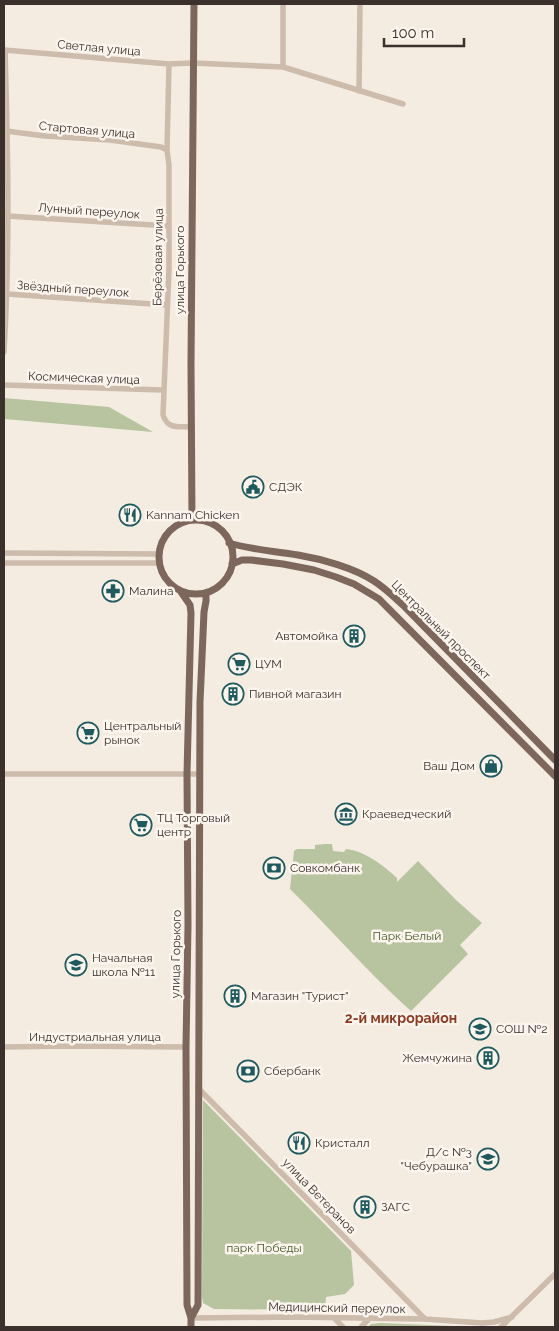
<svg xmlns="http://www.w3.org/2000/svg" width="559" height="1331" viewBox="0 0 559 1331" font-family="Raleway,sans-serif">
  <rect width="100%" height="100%" fill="#f4ebe1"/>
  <!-- green -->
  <path fill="#b8c4a0" d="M4,398L109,407L153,432L4,419Z
    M325,844H332L333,851L344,852L346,849C365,851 383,865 397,878V882L418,861L456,900L482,923L460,945L468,954L411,1011C368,973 331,929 290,889L294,851L297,849H315V845Z
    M203,1100L351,1251L354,1285L345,1294L326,1297L325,1310L214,1309L203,1303L202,1297Z
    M380,1323L478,1327H479H368L371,1324Z"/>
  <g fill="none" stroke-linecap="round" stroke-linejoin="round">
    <!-- minor -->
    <path stroke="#cdbbac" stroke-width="5.5" d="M4,50L169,64L192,63L283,67L403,104
      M169,64L167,150L169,165V269L163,415C168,430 178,426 192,427
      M283,67V4
      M359,91L360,4
      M6,131L45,136L110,140L161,147L167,150
      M7,216L169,226
      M7,294L167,305
      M4,352C10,251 8,150 5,50
      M4,385L163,390
      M4,553L159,554
      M4,563H159
      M4,774H200
      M4,1047L67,1046L186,1047
      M198,1088L425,1319
      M191,1318L293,1317L425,1319L482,1323L494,1322L512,1317
      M334,1318L343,1327
      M361,1327L370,1318
      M501,1327L555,1274"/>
    <!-- major -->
    <path stroke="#7d675c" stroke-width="7" d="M192,520L191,364L194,4
      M159 557a37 37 0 1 1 74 0a37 37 0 1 1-74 0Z
      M229,543C252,550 275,551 298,555C322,559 354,568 374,581C385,588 394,597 404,606L555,760
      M232,564L242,560H251L283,564L314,570L336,577L354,584L379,599L555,776
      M181,592L190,605L191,613L187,774L188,925L186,1047L187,1305L191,1318V1327
      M191,1318L198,1305L200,702L204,612L206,601V593"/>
  </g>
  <!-- icons -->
  <defs>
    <g id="civic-ring" transform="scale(1.125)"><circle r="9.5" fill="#fbf5ee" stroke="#1f5a5e" stroke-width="1.5"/><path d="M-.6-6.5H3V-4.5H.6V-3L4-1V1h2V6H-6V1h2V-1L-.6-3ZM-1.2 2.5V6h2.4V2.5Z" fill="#1f5a5e"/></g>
    <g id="restaurant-ring" transform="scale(1.125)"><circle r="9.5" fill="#fbf5ee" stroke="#1f5a5e" stroke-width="1.5"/><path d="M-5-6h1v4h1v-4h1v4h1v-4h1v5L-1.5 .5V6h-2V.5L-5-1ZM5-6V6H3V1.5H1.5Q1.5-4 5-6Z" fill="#1f5a5e"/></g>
    <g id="pharmacy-ring" transform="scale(1.125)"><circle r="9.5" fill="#fbf5ee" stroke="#1f5a5e" stroke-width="1.5"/><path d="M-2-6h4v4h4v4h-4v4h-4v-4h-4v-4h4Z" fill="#1f5a5e"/></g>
    <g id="building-ring" transform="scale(1.125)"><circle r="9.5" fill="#fbf5ee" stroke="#1f5a5e" stroke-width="1.5"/><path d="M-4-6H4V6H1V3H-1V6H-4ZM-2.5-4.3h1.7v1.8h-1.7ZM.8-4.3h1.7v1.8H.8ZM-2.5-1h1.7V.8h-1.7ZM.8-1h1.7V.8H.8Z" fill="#1f5a5e"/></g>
    <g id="supermarket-ring" transform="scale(1.125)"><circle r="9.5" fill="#fbf5ee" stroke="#1f5a5e" stroke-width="1.5"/><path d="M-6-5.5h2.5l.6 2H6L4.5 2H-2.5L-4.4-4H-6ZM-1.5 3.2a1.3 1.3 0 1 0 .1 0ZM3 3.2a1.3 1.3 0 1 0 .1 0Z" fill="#1f5a5e"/></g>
    <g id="shop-ring" transform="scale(1.125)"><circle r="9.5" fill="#fbf5ee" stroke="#1f5a5e" stroke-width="1.5"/><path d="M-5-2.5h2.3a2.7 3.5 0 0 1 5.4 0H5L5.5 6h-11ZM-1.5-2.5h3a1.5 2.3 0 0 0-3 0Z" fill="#1f5a5e"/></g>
    <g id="museum-ring" transform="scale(1.125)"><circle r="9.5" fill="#fbf5ee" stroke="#1f5a5e" stroke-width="1.5"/><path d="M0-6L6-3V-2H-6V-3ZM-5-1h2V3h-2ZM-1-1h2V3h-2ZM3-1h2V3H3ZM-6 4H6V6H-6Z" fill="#1f5a5e"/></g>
    <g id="bank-ring" transform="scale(1.125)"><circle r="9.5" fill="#fbf5ee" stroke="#1f5a5e" stroke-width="1.5"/><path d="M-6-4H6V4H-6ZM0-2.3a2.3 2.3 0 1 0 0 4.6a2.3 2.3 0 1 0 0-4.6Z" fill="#1f5a5e"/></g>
    <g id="school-ring" transform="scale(1.125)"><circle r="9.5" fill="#fbf5ee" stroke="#1f5a5e" stroke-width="1.5"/><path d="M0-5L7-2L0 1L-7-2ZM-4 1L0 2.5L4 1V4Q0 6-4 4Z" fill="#1f5a5e"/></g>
  </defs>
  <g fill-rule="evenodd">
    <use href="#civic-ring" x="253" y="487"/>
    <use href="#restaurant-ring" x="130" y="515"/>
    <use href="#pharmacy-ring" x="113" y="591"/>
    <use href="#building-ring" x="354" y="636"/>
    <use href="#supermarket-ring" x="239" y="664"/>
    <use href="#building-ring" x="233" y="694"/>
    <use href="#supermarket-ring" x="88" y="733"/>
    <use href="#shop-ring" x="491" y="766"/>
    <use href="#museum-ring" x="346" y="814"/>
    <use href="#supermarket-ring" x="141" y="825"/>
    <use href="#bank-ring" x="274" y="868"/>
    <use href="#school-ring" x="76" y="965"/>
    <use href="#building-ring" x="235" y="996"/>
    <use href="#school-ring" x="480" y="1029"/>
    <use href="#building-ring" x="488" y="1058"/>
    <use href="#bank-ring" x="248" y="1071"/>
    <use href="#restaurant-ring" x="299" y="1143"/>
    <use href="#school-ring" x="488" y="1159"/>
    <use href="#building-ring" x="365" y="1207"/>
  </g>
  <g text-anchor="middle" stroke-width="5" stroke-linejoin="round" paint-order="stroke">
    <!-- street labels -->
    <g font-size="12" fill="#3b302b" stroke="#fbf5ee">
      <text transform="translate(99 48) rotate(5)" y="4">Светлая улица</text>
      <text transform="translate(87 130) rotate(5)" y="4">Стартовая улица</text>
      <text transform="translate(89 211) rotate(4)" y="4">Лунный переулок</text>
      <text transform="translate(158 257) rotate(-89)" y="4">Берёзовая улица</text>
      <text transform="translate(180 270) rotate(-90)" y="4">улица Горького</text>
      <text transform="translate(73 289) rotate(4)" y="4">Звёздный переулок</text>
      <text transform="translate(84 378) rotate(2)" y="4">Космическая улица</text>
      <text transform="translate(441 630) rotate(45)" y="4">Центральный проспект</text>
      <text transform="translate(176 954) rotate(-89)" y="4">улица Горького</text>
      <text x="95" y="1041">Индустриальная улица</text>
      <text transform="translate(319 1196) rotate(46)" y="4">улица Ветеранов</text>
      <text transform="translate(337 1308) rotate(1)" y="4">Медицинский переулок</text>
    </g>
    <!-- poi labels -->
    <g font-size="12" fill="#3b302b" stroke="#fbf5ee" text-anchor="start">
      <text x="269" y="491">СДЭК</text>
      <text x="146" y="519">Kannam Chicken</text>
      <text x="129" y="595">Малина</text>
      <text x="338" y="640" text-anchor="end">Автомойка</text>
      <text x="255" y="668">ЦУМ</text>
      <text x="249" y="698">Пивной магазин</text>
      <text x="104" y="730">Центральный<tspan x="104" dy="14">рынок</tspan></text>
      <text x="475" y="770" text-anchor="end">Ваш Дом</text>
      <text x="362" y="818">Краеведческий</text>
      <text x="157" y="822">ТЦ Торговый<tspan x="157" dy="14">центр</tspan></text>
      <text x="290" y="872">Совкомбанк</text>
      <text x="92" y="962">Начальная<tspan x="92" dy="14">школа №11</tspan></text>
      <text x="251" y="1000">Магазин "Турист"</text>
      <text x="496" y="1033">СОШ №2</text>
      <text x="472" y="1062" text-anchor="end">Жемчужина</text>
      <text x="264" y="1075">Сбербанк</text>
      <text x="315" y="1147">Кристалл</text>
      <text x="472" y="1156" text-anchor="end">Д/c №3<tspan x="472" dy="14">"Чебурашка"</tspan></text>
      <text x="381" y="1211">ЗАГС</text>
    </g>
    <!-- park labels -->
    <g font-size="12" fill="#4a5a2e" stroke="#fbf5ee">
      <text x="407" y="940">Парк Белый</text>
      <text x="264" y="1252">парк Победы</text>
    </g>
    <!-- neighbourhood labels -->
    <g font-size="14" font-weight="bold" fill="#8c3b22" stroke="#fbf5ee">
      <text x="401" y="1023">2-й микрорайон</text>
    </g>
  </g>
  <!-- border -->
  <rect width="559" height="1331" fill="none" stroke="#3b302b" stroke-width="10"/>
  <!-- scale -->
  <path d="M384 38v8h80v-8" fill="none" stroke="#3b302b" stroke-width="2.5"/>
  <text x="392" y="38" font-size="15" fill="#3b302b" stroke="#fbf5ee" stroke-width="4" paint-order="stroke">100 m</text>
</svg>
